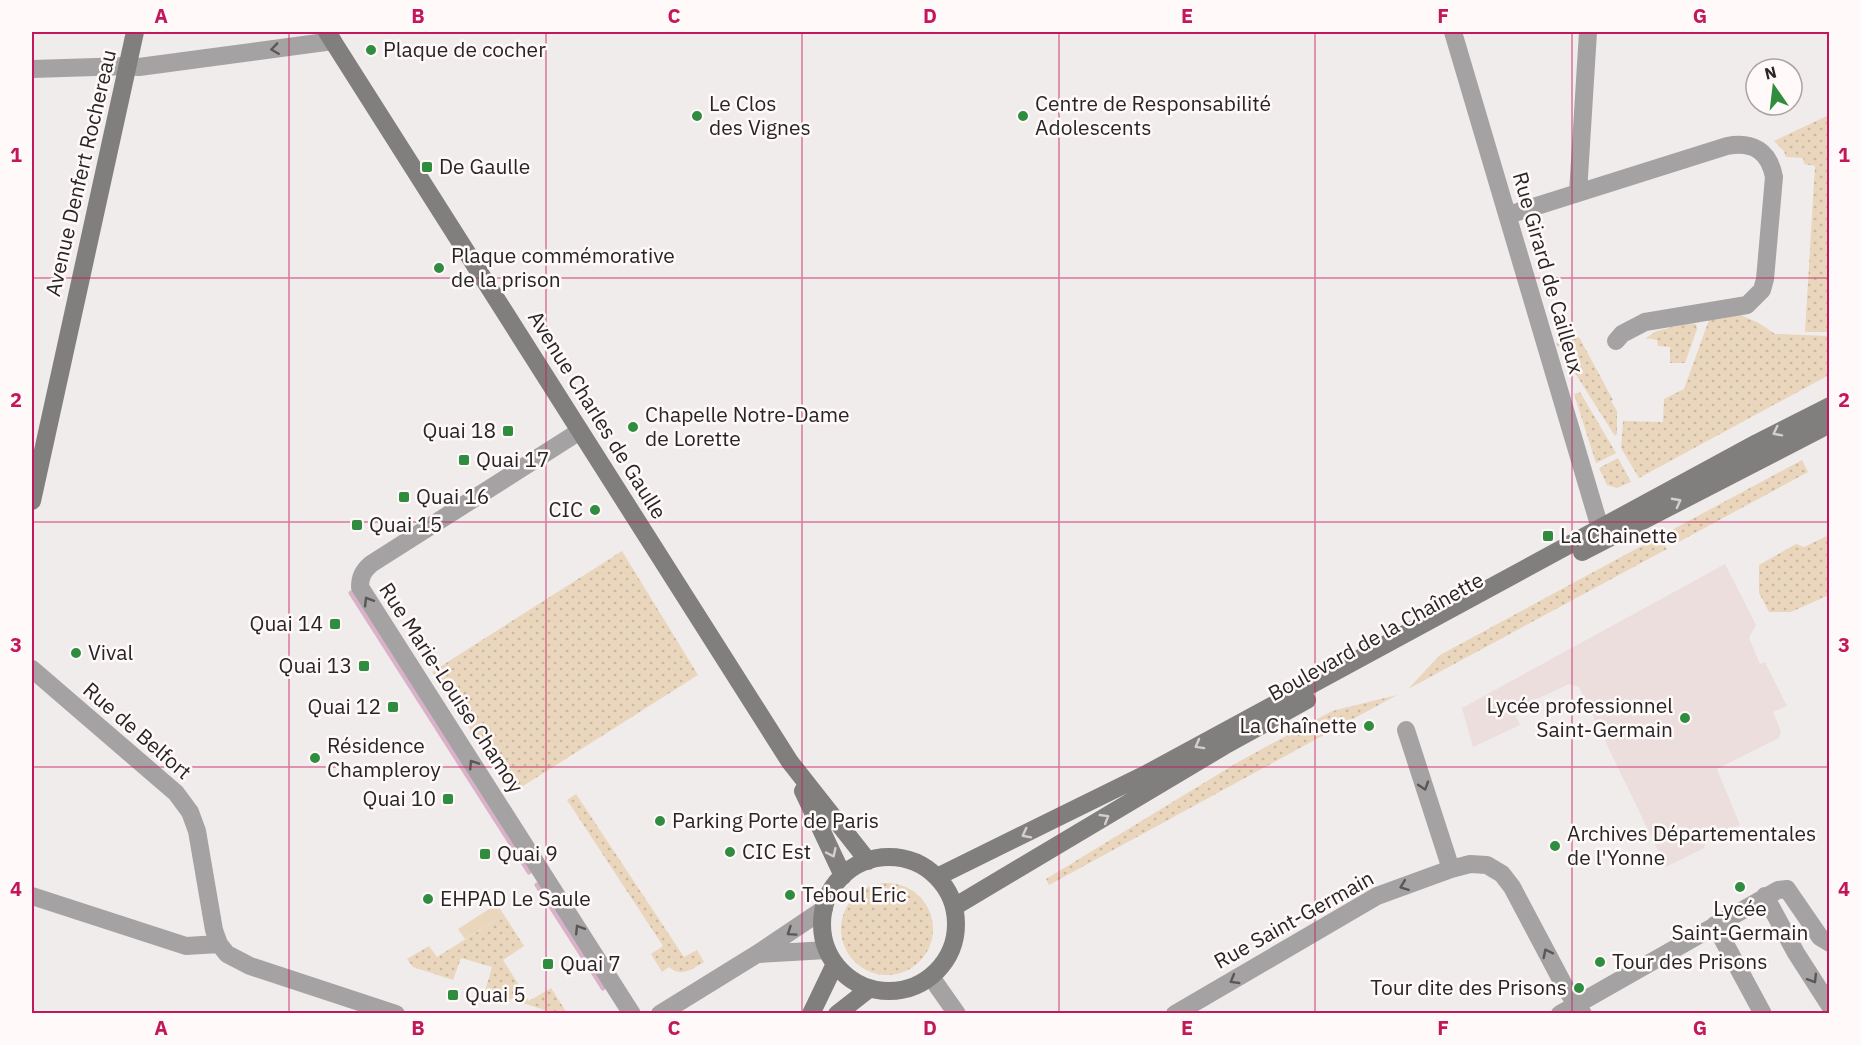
<svg xmlns="http://www.w3.org/2000/svg" width="1861" height="1045" viewBox="0 0 1861 1045" font-family="'IBM Plex Sans',sans-serif">
  <defs>
    <pattern id="grass-dots" width="8" height="8" patternUnits="userSpaceOnUse" patternTransform="scale(1.5)"><rect width="8" height="8" fill="#e9d6bc"/><path d="M2 2h.1M6 6h.1" fill="none" stroke="#c8b8a1" stroke-width="1.8" stroke-linecap="round"/></pattern>
  </defs>
  <rect width="100%" height="100%" fill="#f1ecec"/>
  <!-- built -->
  <path fill="#ebdedc" d="M1725,564L1756,625L1749,638L1760,664L1765,662L1787,706L1773,712L1781,731L1779,738L1717,769L1740,825L1706,841L1704,848L1666,867L1579,687L1569,684L1513,710L1520,725L1473,747L1462,708Z"/>
  <!-- grass -->
  <path fill="url(#grass-dots)" d="M1829,115V332H1805L1815,166L1804,164L1803,158L1786,157L1784,151L1774,141Z
    M1738,314L1759,323L1775,334L1829,336V375L1639,478L1621,448L1623,421L1663,422L1664,399L1684,389L1710,317Z
    M1688,323L1696,324L1697,329L1685,363H1670V347L1658,346L1657,340L1646,338L1657,331Z
    M1579,337L1613,400L1611,401L1617,411V434L1615,436L1556,343Z
    M1580,392L1616,453L1596,463L1574,394Z
    M1618,458L1631,482L1617,488L1607,485L1599,468Z
    M1802,460L1808,472L1675,544L1668,532Z
    M1829,535V595L1791,612H1769L1759,593V565L1796,544L1804,547Z
    M1660,536L1667,549L1408,689L1440,655Z
    M622,551L698,675L512,793L432,672Z
    M1397,695L1049,885L1046,879L1240,761L1332,711Z
    M576,794L684,957L697,950L704,962C692,969 681,978 669,967L662,972L651,954L663,946L567,800Z
    M841 929a46 46 0 1 1 92 0a46 46 0 1 1-92 0Z
    M504,915L524,946L503,960L529,1001L551,988L567,1013H554L485,991L492,967L461,958L453,980L413,967L407,959L429,946L437,957Z"/>
  <!-- pitch -->
  <path fill="#e9d6bc" d="M497,904L504,915L465,939L458,929Z"/>
  <g fill="none" stroke-linecap="round" stroke-linejoin="round">
    <!-- stream -->
    <path stroke="#d9b1c9" stroke-width="5" d="M351,593L529,872
      M537,885L603,988"/>
    <!-- street -->
    <path stroke="#a4a2a3" stroke-width="18" d="M1453,32L1600,528
      M32,69L128,66L139,67L333,41
      M1578,193L1588,32
      M1508,215L1727,146C1753,141 1769,151 1774,177L1765,279L1762,290L1747,305L1645,322L1622,334L1616,341
      M580,431L371,564C363,571 360,577 360,587L632,1014
      M32,669L176,793L190,812L197,831L214,930L219,944L227,954L250,966L396,1014
      M1406,730L1451,869
      M32,896L186,946L219,944
      M1765,896L1796,953L1830,1006
      M1715,925L1763,1014
      M759,954L827,950
      M931,977L957,1014
      M660,1014L757,954L824,909
      M1175,1014L1377,896L1451,869L1470,864L1487,865L1502,874L1512,887L1566,989L1583,1014
      M1560,1014L1778,890L1787,889L1820,937L1830,943"/>
    <!-- secondary -->
    <path stroke="#817e7e" stroke-width="18" d="M327,32L790,762L868,861
      M32,501L135,32
      M1582,552L1830,424
      M803,791L843,876
      M822 924a67 67 0 1 1 134 0a67 67 0 1 1-134 0Z
      M937,877L1148,773L1757,443L1830,406
      M954,907L1224,746L1307,700
      M811,1014L835,964
      M837,1014L869,989"/>
  </g>
  <!-- one-way arrows -->
  <defs><path id="oneway-chevron" d="M-2-3.5L2.5 0L-2 3.5" fill="none" stroke-width="1.6" stroke-linecap="round" stroke-linejoin="round" transform="scale(1.5)"/></defs>
  <g stroke="#595757">
    <use href="#oneway-chevron" transform="translate(275 49) rotate(172)"/>
    <use href="#oneway-chevron" transform="translate(368 601) rotate(-121)"/>
    <use href="#oneway-chevron" transform="translate(473 764) rotate(-123)"/>
    <use href="#oneway-chevron" transform="translate(1424 786) rotate(72)"/>
    <use href="#oneway-chevron" transform="translate(1404 886) rotate(159)"/>
    <use href="#oneway-chevron" transform="translate(579 929) rotate(-122)"/>
    <use href="#oneway-chevron" transform="translate(791 932) rotate(146)"/>
    <use href="#oneway-chevron" transform="translate(1547 953) rotate(-117)"/>
    <use href="#oneway-chevron" transform="translate(1813 979) rotate(58)"/>
    <use href="#oneway-chevron" transform="translate(1234 980) rotate(150)"/>
  </g>
  <g stroke="#d3cfce">
    <use href="#oneway-chevron" transform="translate(1777 432) rotate(153)"/>
    <use href="#oneway-chevron" transform="translate(1677 502) rotate(-28)"/>
    <use href="#oneway-chevron" transform="translate(1199 745) rotate(151)"/>
    <use href="#oneway-chevron" transform="translate(1105 818) rotate(-31)"/>
    <use href="#oneway-chevron" transform="translate(1026 834) rotate(153)"/>
    <use href="#oneway-chevron" transform="translate(832 853) rotate(65)"/>
  </g>
  <!-- grid -->
  <path fill="none" stroke="#c2185b" stroke-width="1.5" stroke-opacity="0.55" d="M289,32V1014M546,32V1014M802,32V1014M1059,32V1014M1315,32V1014M1572,32V1014M32,278H1830M32,522H1830M32,767H1830"/>
  <!-- markers -->
  <g fill="#308d3f" stroke="#fffaf9" stroke-width="2">
    <circle cx="371" cy="50" r="6"/>
    <circle cx="697" cy="116" r="6"/>
    <circle cx="1023" cy="116" r="6"/>
    <rect x="421" y="161" width="12" height="12" rx="3"/>
    <circle cx="439" cy="268" r="6"/>
    <circle cx="633" cy="427" r="6"/>
    <rect x="502" y="425" width="12" height="12" rx="3"/>
    <rect x="458" y="454" width="12" height="12" rx="3"/>
    <rect x="398" y="491" width="12" height="12" rx="3"/>
    <circle cx="595" cy="510" r="6"/>
    <rect x="351" y="519" width="12" height="12" rx="3"/>
    <rect x="1542" y="530" width="12" height="12" rx="3"/>
    <rect x="329" y="618" width="12" height="12" rx="3"/>
    <circle cx="76" cy="653" r="6"/>
    <rect x="358" y="660" width="12" height="12" rx="3"/>
    <rect x="387" y="701" width="12" height="12" rx="3"/>
    <circle cx="1685" cy="718" r="6"/>
    <circle cx="1369" cy="726" r="6"/>
    <circle cx="315" cy="758" r="6"/>
    <rect x="442" y="793" width="12" height="12" rx="3"/>
    <circle cx="660" cy="821" r="6"/>
    <circle cx="1555" cy="846" r="6"/>
    <circle cx="730" cy="852" r="6"/>
    <rect x="479" y="848" width="12" height="12" rx="3"/>
    <circle cx="1740" cy="887" r="6"/>
    <circle cx="790" cy="895" r="6"/>
    <circle cx="428" cy="899" r="6"/>
    <circle cx="1600" cy="962" r="6"/>
    <rect x="542" y="958" width="12" height="12" rx="3"/>
    <circle cx="1579" cy="988" r="6"/>
    <rect x="447" y="989" width="12" height="12" rx="3"/>
  </g>
  <g text-anchor="middle" stroke-width="5" stroke-linejoin="round" paint-order="stroke">
    <!-- poi labels -->
    <g font-size="21" fill="#272525" stroke="#fffaf9" text-anchor="start">
      <text x="383" y="57">Plaque de cocher</text>
      <text x="709" y="111">Le Clos<tspan x="709" dy="24">des Vignes</tspan></text>
      <text x="1035" y="111">Centre de Responsabilité<tspan x="1035" dy="24">Adolescents</tspan></text>
      <text x="439" y="174">De Gaulle</text>
      <text x="451" y="263">Plaque commémorative<tspan x="451" dy="24">de la prison</tspan></text>
      <text x="645" y="422">Chapelle Notre-Dame<tspan x="645" dy="24">de Lorette</tspan></text>
      <text x="496" y="438" text-anchor="end">Quai 18</text>
      <text x="476" y="467">Quai 17</text>
      <text x="416" y="504">Quai 16</text>
      <text x="583" y="517" text-anchor="end">CIC</text>
      <text x="369" y="532">Quai 15</text>
      <text x="1560" y="543">La Chainette</text>
      <text x="323" y="631" text-anchor="end">Quai 14</text>
      <text x="88" y="660">Vival</text>
      <text x="352" y="673" text-anchor="end">Quai 13</text>
      <text x="1673" y="713" text-anchor="end">Lycée professionnel<tspan x="1673" dy="24">Saint-Germain</tspan></text>
      <text x="381" y="714" text-anchor="end">Quai 12</text>
      <text x="1357" y="733" text-anchor="end">La Chaînette</text>
      <text x="327" y="753">Résidence<tspan x="327" dy="24">Champleroy</tspan></text>
      <text x="436" y="806" text-anchor="end">Quai 10</text>
      <text x="672" y="828">Parking Porte de Paris</text>
      <text x="1567" y="841">Archives Départementales<tspan x="1567" dy="24">de l'Yonne</tspan></text>
      <text x="742" y="859">CIC Est</text>
      <text x="497" y="861">Quai 9</text>
      <text x="802" y="902">Teboul Eric</text>
      <text x="440" y="906">EHPAD Le Saule</text>
      <text x="1740" y="916" text-anchor="middle">Lycée<tspan x="1740" dy="24">Saint-Germain</tspan></text>
      <text x="1612" y="969">Tour des Prisons</text>
      <text x="560" y="971">Quai 7</text>
      <text x="1567" y="995" text-anchor="end">Tour dite des Prisons</text>
      <text x="465" y="1002">Quai 5</text>
    </g>
    <!-- street labels -->
    <g font-size="21" fill="#272525" stroke="#fffaf9">
      <text transform="translate(81 173) rotate(-77)" y="7">Avenue Denfert Rochereau</text>
      <text transform="translate(1548 273) rotate(74)" y="7">Rue Girard de Cailleux</text>
      <text transform="translate(597 415) rotate(58)" y="7">Avenue Charles de Gaulle</text>
      <text transform="translate(1376 637) rotate(-29)" y="7">Boulevard de la Chaînette</text>
      <text transform="translate(451 688) rotate(57)" y="7">Rue Marie-Louise Chamoy</text>
      <text transform="translate(137 731) rotate(41)" y="7">Rue de Belfort</text>
      <text transform="translate(1294 920) rotate(-29)" y="7">Rue Saint-Germain</text>
    </g>
  </g>
  <!-- border -->
  <rect width="1861" height="1045" fill="none" stroke="#fffaf9" stroke-width="66"/>
  <!-- north arrow -->
  <g transform="translate(1774 87) rotate(346)"><circle r="28" fill="#fffaf9" stroke="#a9a5a4" stroke-width="1.5"/>
  <path d="M0-4.5L10 22L0 15L-10 22Z" fill="#308d3f"/>
  <text y="-9" font-size="16" font-weight="bold" text-anchor="middle" fill="#272525">N</text>
  </g>
  <rect x="33" y="33" width="1795" height="979" fill="none" stroke="#c2185b" stroke-width="2"/>
  <g font-size="20" text-anchor="middle" font-weight="bold" fill="#c2185b">
    <text x="161" y="23">A</text>
    <text x="418" y="23">B</text>
    <text x="674" y="23">C</text>
    <text x="930" y="23">D</text>
    <text x="1187" y="23">E</text>
    <text x="1443" y="23">F</text>
    <text x="1700" y="23">G</text>
    <text x="16" y="162">1</text>
    <text x="1844" y="162">1</text>
    <text x="16" y="407">2</text>
    <text x="1844" y="407">2</text>
    <text x="16" y="652">3</text>
    <text x="1844" y="652">3</text>
    <text x="16" y="896">4</text>
    <text x="1844" y="896">4</text>
    <text x="161" y="1035">A</text>
    <text x="418" y="1035">B</text>
    <text x="674" y="1035">C</text>
    <text x="930" y="1035">D</text>
    <text x="1187" y="1035">E</text>
    <text x="1443" y="1035">F</text>
    <text x="1700" y="1035">G</text>
  </g>
</svg>
